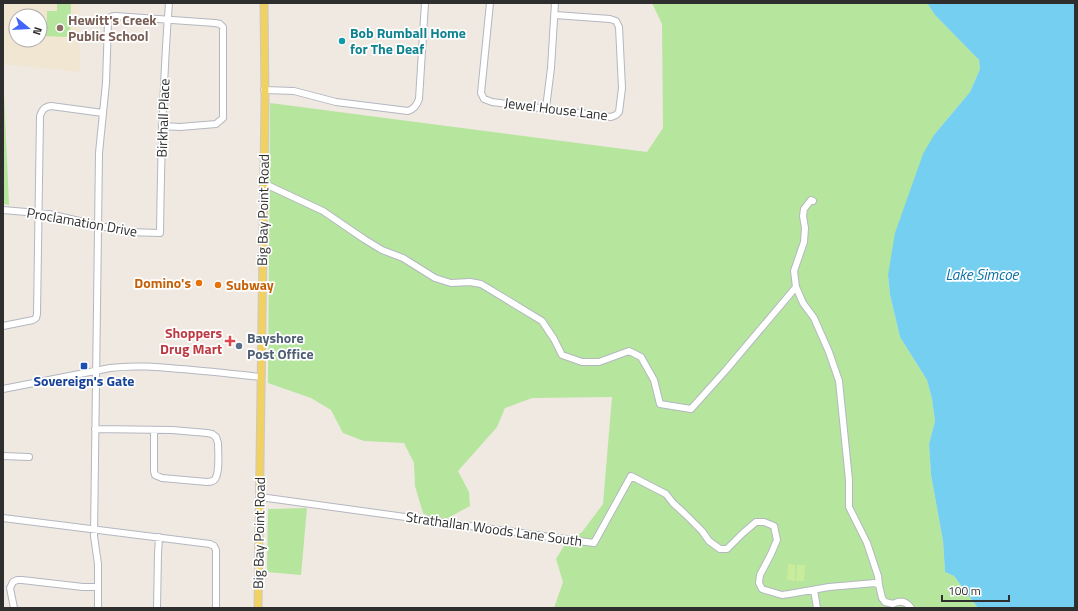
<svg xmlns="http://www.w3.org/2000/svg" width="1078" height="611" viewBox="0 0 1078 611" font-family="'Titillium Web',sans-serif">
  <rect width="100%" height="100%" fill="#efe9e1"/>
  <!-- education -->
  <path fill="#f0e6d1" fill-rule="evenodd" d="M3,3H79L80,72L3,64ZM16,16H40V40H16Z"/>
  <!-- green -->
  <path fill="#b6e59e" d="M57,3H71L70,37L40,36V22H47V11H57Z
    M652,3H927L935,15L979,60L980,69L970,92L934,135L888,275L890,295L900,337L927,380L932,399L935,421L929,444L931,475L943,541L945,572L954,576L978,608H554L563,582L556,559L567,541L582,532L603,504L612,397L532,398L505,408L497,427L458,471L469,492L470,506L448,518L435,520L423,513L415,486L414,463L404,443L364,441L343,433L331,410L311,398L268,383L270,103L647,152L663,128L662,24Z
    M3,70L9,205L3,204Z
    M307,508L301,575L267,572L268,509Z"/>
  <!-- pitch -->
  <path fill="#c9ec9a" d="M788,564L795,565V581L787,580Z
    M797,565H805L804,581H796Z"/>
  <!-- water -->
  <path fill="#75cff0" d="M927,3H1075V608H978L954,576L945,572L943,541L931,475L929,444L935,421L932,399L927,380L900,337L890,295L888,275L895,233L923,154L934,135L970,92L980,69L979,60L935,15Z"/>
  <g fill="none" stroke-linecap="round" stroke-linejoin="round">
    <!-- minor casing -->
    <g stroke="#b4b7c1" stroke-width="8">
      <path id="minor" d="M490,3L481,93L484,99L492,102L611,117L616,115L619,112L622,88L619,27L616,21L610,19L555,15
        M264,90L294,91L336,102L408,111C414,109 417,105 419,99L425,3
        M546,108L551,68L555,3
        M263,183L323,211L364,239L382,250L403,258L435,278L451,283L470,282L481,284L542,321L554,339L562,355L582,362H599L629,351L641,357L654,380L660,404L691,409L726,370L796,287
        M813,201L811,200L804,209L803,216L805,228L804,242L794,271L796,287L803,303L814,318L829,352L839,381L849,480V507L867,543L878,576L879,585L882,598L885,602L893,604C900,600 906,601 911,608
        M3,210L49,214L127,232L160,233C161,156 163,79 169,3
        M3,326L33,320L36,318L37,314L40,116C42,110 44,107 51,106L103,113
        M3,389L110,368C134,365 157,367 181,369C207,371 234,374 261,377
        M95,429L172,430L207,433L212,434L216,437L218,443C218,451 220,473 215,479C213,482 210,482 207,482L162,478L155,475L154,471V430
        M3,456L29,457
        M260,497L594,543L631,476L666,494L673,503L685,514L702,531L709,541L720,549H727L743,533L756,522H764L774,526L777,540L771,554L760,575L759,583L762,589L782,595L789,594L829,587L875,583L879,585
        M3,518L210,544L214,546L216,550V608
        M814,590L817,608
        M14,608L10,588L13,582L17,580H22L83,587H98
        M98,608V564L94,536L99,153L106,83L108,22C108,18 111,16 115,16L215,23L220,24L223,27V118L216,124L180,127L162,126
        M157,608L158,554L159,537"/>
    </g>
    <!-- major casing -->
    <g stroke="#c9c9c9" stroke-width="9">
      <path id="major" d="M258,608L265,100L264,3"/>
    </g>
    <!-- minor -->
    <use href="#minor" stroke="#fff" stroke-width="6"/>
    <!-- major -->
    <use href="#major" stroke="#f2d163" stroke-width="7"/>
  </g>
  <!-- markers -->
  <circle fill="#8d6e63" stroke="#fff" stroke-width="1.5" cx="60" cy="28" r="4"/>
  <circle fill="#0f9aa8" stroke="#fff" stroke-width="1.5" cx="342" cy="41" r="4"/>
  <g fill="#e8710a" stroke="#fff" stroke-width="1.5">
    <circle cx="199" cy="283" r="4"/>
    <circle cx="218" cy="285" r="4"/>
  </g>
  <path fill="#e0444e" stroke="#fff" stroke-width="1.5" d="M228 335h4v4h4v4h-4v4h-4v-4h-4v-4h4z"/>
  <circle fill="#5c6f8a" stroke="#fff" stroke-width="1.5" cx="239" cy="346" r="4"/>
  <rect fill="#1a4fb4" stroke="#fff" stroke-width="1.5" x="80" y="362" width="8" height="8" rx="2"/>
  <g text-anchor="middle" stroke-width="3.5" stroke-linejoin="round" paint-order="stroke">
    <!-- education labels -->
    <g font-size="14" font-weight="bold" fill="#785e54" stroke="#fff" text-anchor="start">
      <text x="68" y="25">Hewitt's Creek<tspan x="68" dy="16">Public School</tspan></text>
    </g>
    <!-- culture labels -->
    <g font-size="14" font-weight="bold" fill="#0d838f" stroke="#fff" text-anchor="start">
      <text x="350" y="38">Bob Rumball Home<tspan x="350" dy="16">for The Deaf</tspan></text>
    </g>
    <!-- street labels -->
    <g font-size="14" fill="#2e2e2e" stroke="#fff">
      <text transform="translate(556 109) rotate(7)" y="5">Jewel House Lane</text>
      <text transform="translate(163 118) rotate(-88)" y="5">Birkhall Place</text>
      <text transform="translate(263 210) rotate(-89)" y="5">Big Bay Point Road</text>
      <text transform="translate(82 222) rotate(10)" y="5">Proclamation Drive</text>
      <text transform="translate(494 529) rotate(8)" y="5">Strathallan Woods Lane South</text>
      <text transform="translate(259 533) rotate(-89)" y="5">Big Bay Point Road</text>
    </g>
    <!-- food labels -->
    <g font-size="14" font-weight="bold" fill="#c56008" stroke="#fff" text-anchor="end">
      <text x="191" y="288">Domino's</text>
      <text x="226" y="290" text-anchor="start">Subway</text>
    </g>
    <!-- health labels -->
    <g font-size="14" font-weight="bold" fill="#be3a42" stroke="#fff" text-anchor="end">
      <text x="222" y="338">Shoppers<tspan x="222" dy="16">Drug Mart</tspan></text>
    </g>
    <!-- service labels -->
    <g font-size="14" font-weight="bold" fill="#4e5e75" stroke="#fff" text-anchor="start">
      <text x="247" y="343">Bayshore<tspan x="247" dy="16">Post Office</tspan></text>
    </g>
    <!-- transit labels -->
    <g font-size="14" font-weight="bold" fill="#164399" stroke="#fff">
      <text x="84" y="386">Sovereign's Gate</text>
    </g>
    <!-- water labels -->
    <g font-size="15" font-style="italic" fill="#0d6fa3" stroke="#fff">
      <text x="982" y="280">Lake Simcoe</text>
    </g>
  </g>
  <!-- border -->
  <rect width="1078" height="611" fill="none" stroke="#2e2e2e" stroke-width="8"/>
  <!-- north arrow -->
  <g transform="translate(28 28) rotate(108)"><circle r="19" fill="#ffffff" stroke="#ababab"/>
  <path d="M0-3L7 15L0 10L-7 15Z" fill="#4264fb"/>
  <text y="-6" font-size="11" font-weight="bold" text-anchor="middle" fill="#2e2e2e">N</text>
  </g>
  <!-- scale -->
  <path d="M942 595v6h67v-6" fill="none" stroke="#2e2e2e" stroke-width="2"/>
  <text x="948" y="595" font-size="12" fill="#2e2e2e" stroke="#ffffff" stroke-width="3" paint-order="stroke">100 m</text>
</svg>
